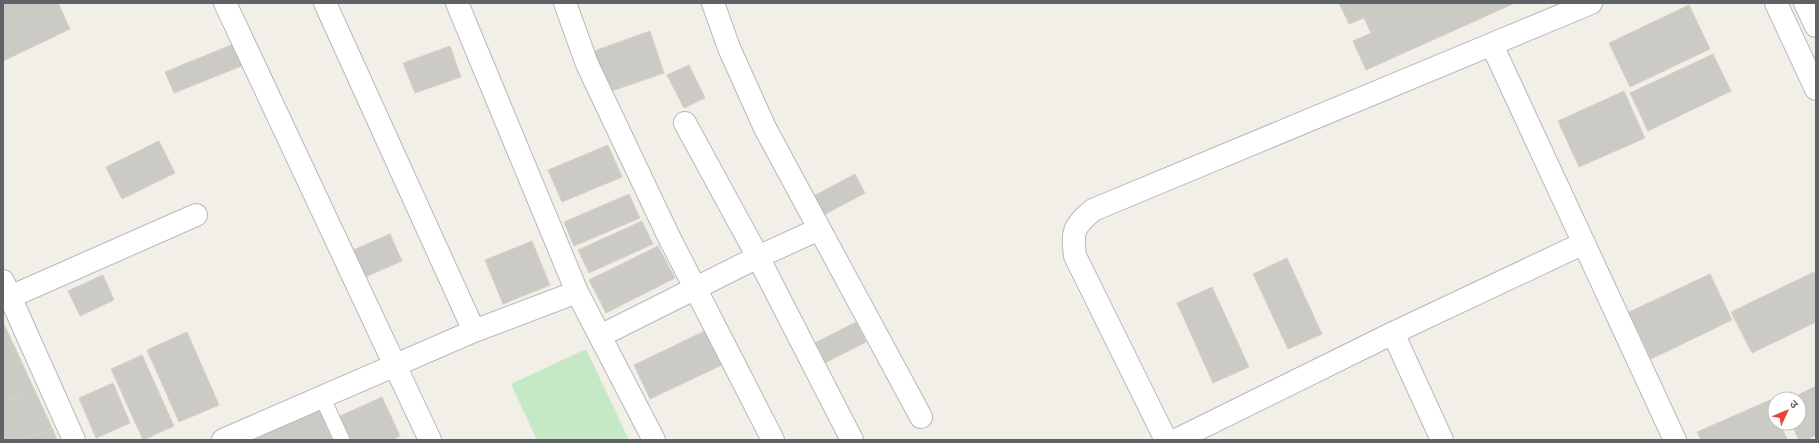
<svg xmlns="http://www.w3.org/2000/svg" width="1819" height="443" viewBox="0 0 1819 443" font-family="'Roboto Condensed','Noto Sans Devanagari',sans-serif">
  <rect width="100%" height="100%" fill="#f1efe8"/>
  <!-- green -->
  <path fill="#c5e8c5" d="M586,349L629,440H537L511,384Z"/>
  <!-- building -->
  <path fill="#cccac5" stroke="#d6d1c6" d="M3,3H58L70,29L3,61Z
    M1339,3H1515L1366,70L1353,41L1371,33L1364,18L1349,24Z
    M1689,5L1710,49L1630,87L1609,43Z
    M650,31L664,73L609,92L594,51Z
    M236,43L244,65L174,93L165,72Z
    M450,46L461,77L415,93L403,63Z
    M1713,54L1731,91L1648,131L1630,93Z
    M689,65L705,98L684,108L667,75Z
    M1624,91L1645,138L1579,167L1558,121Z
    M159,141L175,173L122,199L106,167Z
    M608,145L622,177L562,202L548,170Z
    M855,174L865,193L820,217L810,198Z
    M629,194L640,218L574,246L564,222Z
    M642,221L653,244L589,273L578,250Z
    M390,234L402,261L356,281L344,254Z
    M532,241L550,285L503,304L485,260Z
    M658,246L675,278L606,313L589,280Z
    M1287,258L1322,334L1288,349L1253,274Z
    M1814,272L1816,276V322L1752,353L1731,312Z
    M1710,274L1732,320L1651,359L1629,312Z
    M103,275L114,300L80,316L68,291Z
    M1212,287L1249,367L1213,383L1177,303Z
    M3,322L16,350L3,356Z
    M856,322L866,342L819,366L809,346Z
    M709,329L726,363L650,399L634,365Z
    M187,332L219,405L179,422L147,350Z
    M16,350L34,389L3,403V356Z
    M142,355L174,426L143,440L111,369Z
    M113,383L130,423L96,438L79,398Z
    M1816,386V435L1806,440H1799L1791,423H1799V399H1790Z
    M34,389L52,428L25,440H3V403Z
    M382,397L400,436L391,440H349L338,417Z
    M1770,400L1775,411V423H1780L1787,439L1701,440L1697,432Z
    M316,403L332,440H245Z
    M52,428L57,440H25Z"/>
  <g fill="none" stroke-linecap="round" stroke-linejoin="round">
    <!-- service casing -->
    <g stroke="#b5b8bc" stroke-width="17">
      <path id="service" d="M322,397L342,440"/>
    </g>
    <!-- minor casing -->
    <g stroke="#b5b8bc" stroke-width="24">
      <path id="minor" d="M225,3L430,440
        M325,3L474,331
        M457,3L577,292L654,440
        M565,3L587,64L668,235L773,440
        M713,3L729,48L765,128L921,417
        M1492,45L1675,440
        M685,123L758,257L852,440
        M3,281L74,440
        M10,297L196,215
        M1393,333L1442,440
        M600,336L758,257L819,229
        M223,440L474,331L577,292
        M1166,440L1075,256C1072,231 1073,227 1093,210L1591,3
        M1176,440L1393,333L1584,243"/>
    </g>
    <!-- tertiary casing -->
    <g stroke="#b5b8bc" stroke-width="24">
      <path id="tertiary" d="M1776,3L1816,89
        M1805,3L1816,26"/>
    </g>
    <!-- service -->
    <use href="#service" stroke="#fff" stroke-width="15"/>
    <!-- minor -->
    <use href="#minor" stroke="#fff" stroke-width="22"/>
    <!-- tertiary -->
    <use href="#tertiary" stroke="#fff" stroke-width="22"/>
  </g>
  <!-- border -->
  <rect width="1819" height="443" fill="none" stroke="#5f6368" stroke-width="8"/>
  <!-- north arrow -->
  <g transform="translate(1787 411) rotate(46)"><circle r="19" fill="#ffffff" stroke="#bfc1c3"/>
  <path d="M0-3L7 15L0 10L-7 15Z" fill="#ea4335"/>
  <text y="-6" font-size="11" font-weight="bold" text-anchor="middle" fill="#5f6368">उ</text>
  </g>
</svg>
